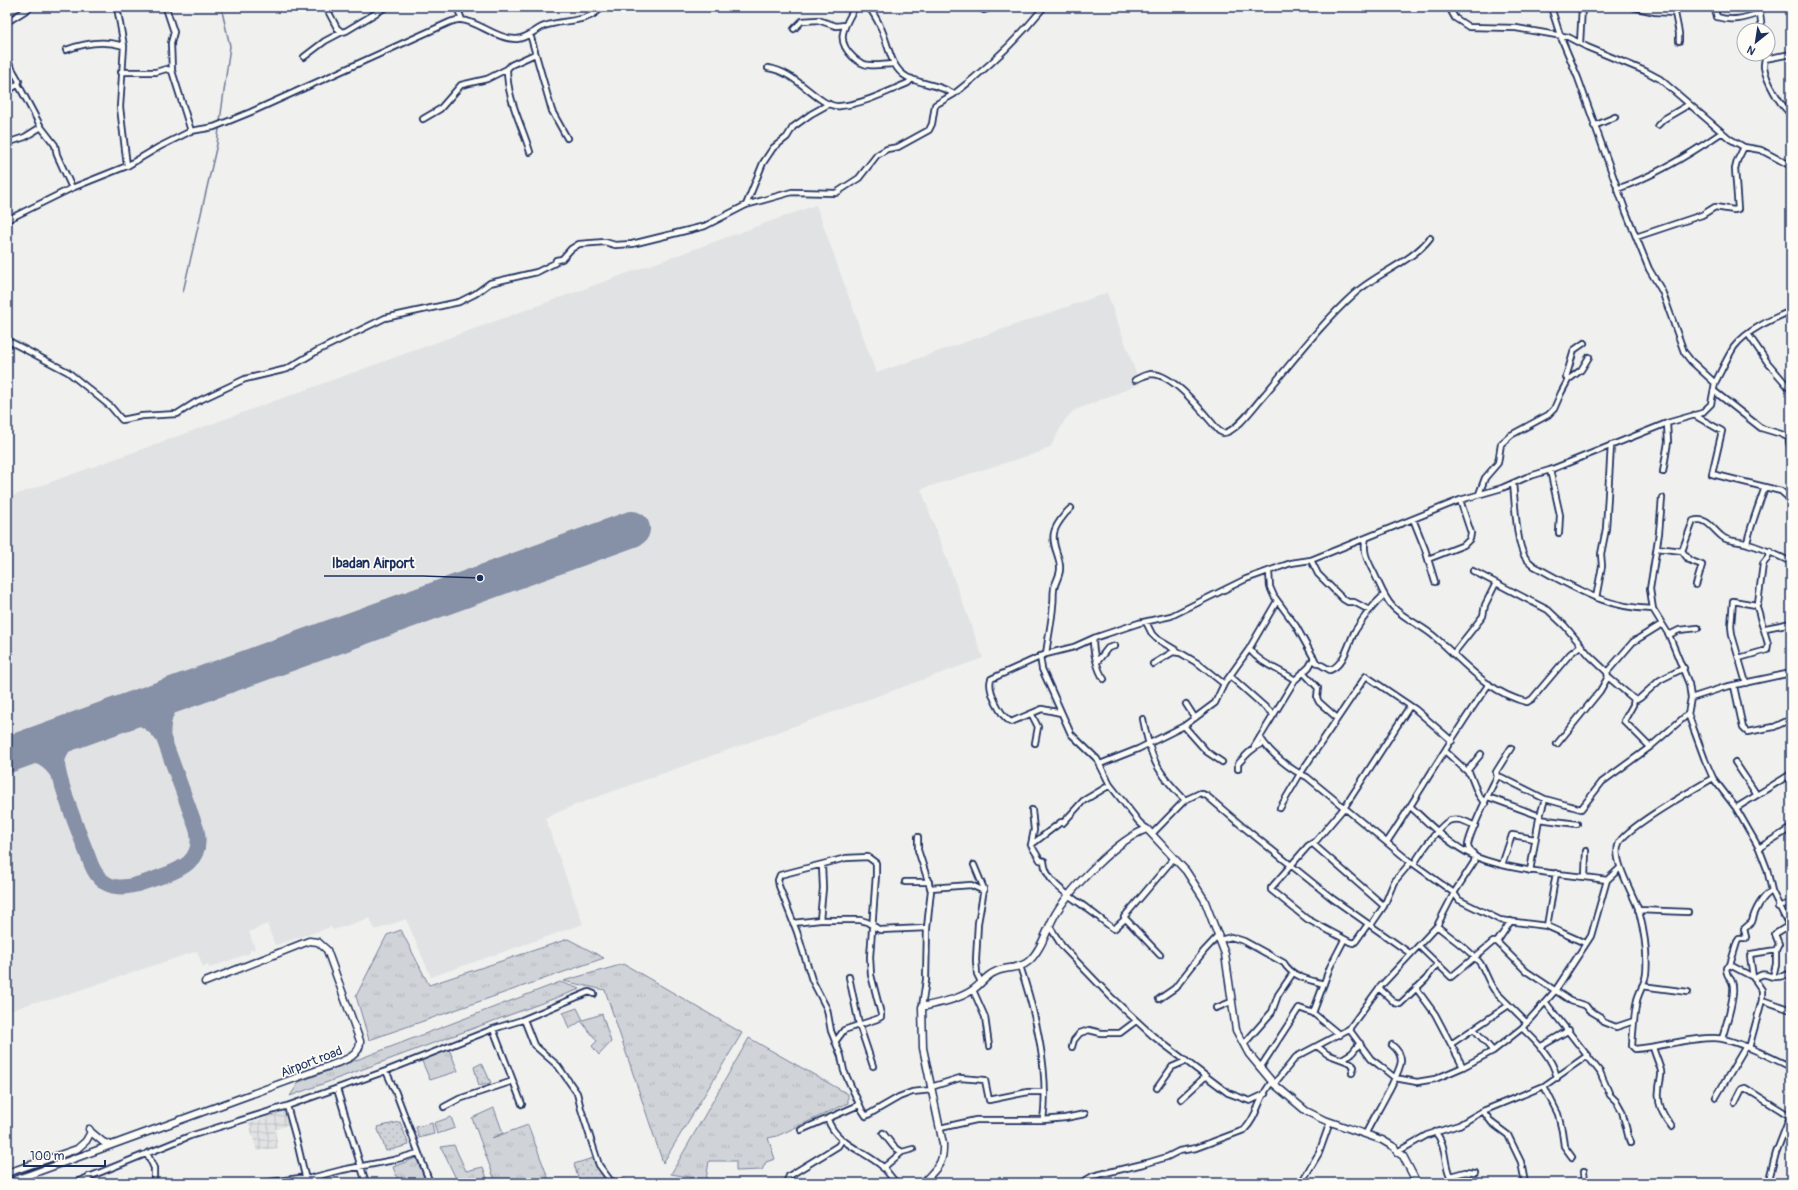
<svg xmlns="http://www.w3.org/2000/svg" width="1798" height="1190" viewBox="0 0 1798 1190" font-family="Pangolin,sans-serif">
  <defs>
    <pattern id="industrial-grid" width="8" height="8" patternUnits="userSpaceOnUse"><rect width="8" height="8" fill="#e0e2e3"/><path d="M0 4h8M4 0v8" fill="none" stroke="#c0c2c5"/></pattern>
    <pattern id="grass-tufts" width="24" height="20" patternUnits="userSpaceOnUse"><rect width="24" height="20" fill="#d0d3d8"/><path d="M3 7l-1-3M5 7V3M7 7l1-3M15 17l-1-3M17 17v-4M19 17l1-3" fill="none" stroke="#b2b5bc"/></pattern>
    <pattern id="park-dots" width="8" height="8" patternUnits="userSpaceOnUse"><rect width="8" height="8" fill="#d0d3d8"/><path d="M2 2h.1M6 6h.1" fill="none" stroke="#b2b5bc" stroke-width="1.8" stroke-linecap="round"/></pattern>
  </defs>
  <rect width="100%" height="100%" fill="#f0f0ee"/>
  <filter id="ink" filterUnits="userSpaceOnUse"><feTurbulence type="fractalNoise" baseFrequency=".025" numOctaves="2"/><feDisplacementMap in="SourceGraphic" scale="8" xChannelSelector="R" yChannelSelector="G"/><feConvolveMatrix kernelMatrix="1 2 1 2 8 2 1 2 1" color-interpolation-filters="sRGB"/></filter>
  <g filter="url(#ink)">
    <!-- built -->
    <path fill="#e0e2e3" d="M816,205L876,373L1107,293L1140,384L1073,411L1065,420L1051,446L1043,451L921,489L983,658L575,805L545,818L583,924L431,977L406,919L375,930L370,918L333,930L331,927L275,945L267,924L249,932L255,949L250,950V953L209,968L208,965L203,967L197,951L50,1000L35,1002L7,1012V498Z"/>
    <!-- industrial -->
    <path fill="url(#industrial-grid)" d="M285,1110L289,1124L275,1130L278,1148L257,1151L249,1124Z"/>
    <!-- grass -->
    <path fill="url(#grass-tufts)" stroke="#76819b" d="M401,930L429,985L568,939L604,958L369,1040L356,996L387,935Z
      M624,964L742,1033L663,1163L605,990L563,981Z
      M560,982L580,989L290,1096L299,1082Z
      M577,1008L583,1020L602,1014L611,1042L599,1055L592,1046L597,1041L581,1021L569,1029L563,1013Z
      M749,1038L848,1094V1103L777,1136L768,1138L775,1159L766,1162L762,1170L736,1171V1161H709L706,1180L671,1174Z
      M449,1049L458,1071L430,1080L421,1059Z
      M494,1108L503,1133L492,1138L528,1125L550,1183H496L472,1118Z
      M451,1117L455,1128L437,1134L434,1123Z
      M432,1123L434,1134L419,1138L416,1127Z
      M454,1145L466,1171L483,1167L488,1181L481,1183H458L441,1147Z
      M416,1158L427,1183H399L393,1167Z"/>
    <!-- park -->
    <path fill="url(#park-dots)" stroke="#76819b" d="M482,1063L491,1083L479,1086L474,1067Z
      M400,1122L409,1145L386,1151L377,1127Z
      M593,1158L606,1181L602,1183H580L574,1164Z"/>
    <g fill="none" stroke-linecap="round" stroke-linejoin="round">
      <!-- stream -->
      <path stroke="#6f7b97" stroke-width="1.5" d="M183,292L217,144L230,46L221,7"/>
      <!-- taxiway -->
      <path stroke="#8690a6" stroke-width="15" d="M116,716C140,716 148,718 163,737
        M79,729C70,737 61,747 58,759C54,774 84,845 91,864C104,896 129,888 154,879C179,870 204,863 197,830L163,737C162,718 168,705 182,692
        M12,753C32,751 49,758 59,776"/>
      <!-- runway -->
      <path stroke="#8690a6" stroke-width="36" d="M7,755L632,529"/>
      <!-- street casing -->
      <g stroke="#1b2f5e" stroke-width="8">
        <path id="street" d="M117,7L124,46L120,107L127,166
          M326,7L337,28L342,32L346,31L386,7
          M457,7L462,20
          M855,7C845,26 834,39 853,57C857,61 864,65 869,65C877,66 886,64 894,64
          M869,7C873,13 877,19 880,26C889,43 889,67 907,77C923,85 939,84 954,94C988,68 1017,40 1044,7
          M979,7L984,10L993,7
          M1449,7L1455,18L1469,27L1516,28L1568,37L1587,47L1645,71L1660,79L1730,139L1744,147L1761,150L1791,166
          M1633,7L1655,12L1675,13L1679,33V41
          M1714,7L1717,17C1733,22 1745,18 1760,13
          M1762,7L1760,13L1762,30
          M166,8L174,32L171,43L172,71L191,131
          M7,22L31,7
          M794,29L802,21L818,20L836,26L845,25
          M530,34L552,111L567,138
          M1580,43L1582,7
          M66,50C84,43 105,40 124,46
          M1766,54C1765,58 1764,62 1764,67C1766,81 1780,105 1791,114
          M304,57L325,41L342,32
          M1765,59L1791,54
          M7,60L19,81L18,84L41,127L55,145L57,155L72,188
          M768,68C789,71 803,87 820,99C825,103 834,107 840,106C863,104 887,92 908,83L912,79
          M121,72H156L166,69L172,71
          M7,92L18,84
          M423,119L440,109L461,85L487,79L507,69
          M1658,125L1664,119L1688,105
          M1594,126L1615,117
          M7,143L25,137L41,127
          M530,152C522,125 507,99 507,69L511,65L535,54
          M1617,189C1655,176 1689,155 1721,133
          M746,205L763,163L773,148L787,137L793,127L811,114L829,104
          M7,220L72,188L127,166L159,147L191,131L214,127L251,112L450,22C453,21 458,19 462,20C477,21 498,40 517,39C527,38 534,31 542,27C563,18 586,25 602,7
          M1636,237L1702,215L1715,207L1734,210L1738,209L1735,169L1737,161L1744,147
          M1748,334L1768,363L1791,390
          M7,340L68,372L111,407L122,420L142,416L177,414L196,402L245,379L287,369L317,351L385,318L459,302L475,294L490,283L537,272L555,263L556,260L562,259L571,249L579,244L605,242L615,245L632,244L705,226L746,205L792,192L836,193L859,178L877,155L887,149L898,147L929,130L932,124L935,105L954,94
          M1135,380C1141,377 1146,374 1153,374C1176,376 1204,414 1219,431L1223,433C1236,433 1256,404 1265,394C1294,360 1321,324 1354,294C1377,273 1412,262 1430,238
          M1568,380L1566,377L1574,350L1584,343
          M1715,383C1721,371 1727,358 1734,347C1747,330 1772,319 1791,311
          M1714,391L1761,428L1781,434L1791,439
          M1694,415L1722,431L1712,474L1781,491L1791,500
          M1790,438L1789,442L1791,451
          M1550,470L1560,515L1559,533
          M1663,472L1668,442L1667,423
          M1513,483C1515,501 1516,543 1525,557C1527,561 1531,563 1534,566C1575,588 1605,608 1653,609
          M1479,494L1485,478L1498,463L1501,444L1511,435L1548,415L1554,409L1561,393L1568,380L1581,370L1589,357
          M1662,498L1659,533L1650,589L1653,609L1669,635L1689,684L1691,698L1688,714L1705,760L1713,778L1736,808L1759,848L1767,869L1772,891L1791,930
          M1413,519L1425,549L1435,582
          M1366,538C1362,552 1368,561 1374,573C1380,585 1384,598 1393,607C1406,620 1423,626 1436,638C1464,662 1488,693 1527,702L1532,699L1570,654L1581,645
          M1747,543C1751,524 1759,505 1765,487
          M1657,548L1682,551L1689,560L1702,565L1696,585
          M1682,551L1693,521C1708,516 1713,531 1724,538C1731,542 1740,541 1748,544C1763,548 1777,555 1791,562
          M1428,559L1464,545L1470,539L1471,533L1460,500
          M1311,560L1318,574L1343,599L1348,602H1354L1369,610
          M1473,571L1548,610L1565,626L1589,655L1607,672L1608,677L1634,699L1637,700L1640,698L1660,680L1684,668
          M1269,572L1270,587L1274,596L1296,626L1316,662L1330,670C1345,664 1348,644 1355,631C1363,618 1372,606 1384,595
          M1596,598L1602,566L1601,554L1606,529L1611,445
          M1146,622L1152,634L1157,639L1199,664L1224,684
          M1764,630C1760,621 1760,613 1756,605L1758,603L1763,564L1767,559L1770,551
          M1669,635L1679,630L1698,628
          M1094,638C1091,646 1098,672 1104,679
          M1249,649C1262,665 1279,669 1295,680
          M1046,654C1048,638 1052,621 1053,605C1054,600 1053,594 1054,589C1055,582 1060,576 1060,569C1061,557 1051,546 1054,533C1055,526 1065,513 1071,508
          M1453,654L1483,616L1485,605L1496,583
          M1040,656L1042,669L1071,734L1097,759L1110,785L1139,822L1147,829
          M1739,658L1767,650L1768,644L1764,630L1766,628L1791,623
          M1097,662L1108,648L1115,646
          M1153,664L1173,652L1180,653
          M1303,672L1318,688L1317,698L1319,702L1337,718
          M1607,672L1633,642L1662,624
          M1230,676L1274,715
          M1746,683L1732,635L1731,626L1733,601L1756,605
          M1734,686L1743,728L1747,732L1774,727L1791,719
          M1691,698L1725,687L1791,673
          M1634,699L1633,705L1624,721L1650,747
          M1186,704L1195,718
          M1061,713L1042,709L1011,722C1001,717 987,690 991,679L1046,654L1074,647L1094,638L1139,623L1171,616L1246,579L1291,563L1311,560L1460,500L1502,488L1527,477L1550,470L1667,423L1702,413L1711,404L1715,383L1691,361L1684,352L1662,291L1649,269L1626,212L1578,78L1560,35L1551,7
          M1032,715L1038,727L1035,743
          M1143,719C1151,759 1156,771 1185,800
          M1184,726L1207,752L1222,762
          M1260,737C1269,752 1290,770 1307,777L1408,860L1454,893L1459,900L1500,920L1547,926L1585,943
          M1557,744L1600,691L1608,677
          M1254,747L1295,680L1309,667L1314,658
          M1445,751L1470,774L1478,794L1485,804
          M1735,762L1757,795
          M1100,764L1138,749L1184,726L1215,703L1224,684L1249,649L1277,601
          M1238,769V764C1246,755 1253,747 1264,743
          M1467,771L1481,754
          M1497,777H1501L1545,799L1581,809L1602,782L1650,747L1688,714
          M1713,778C1696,788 1626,827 1619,843C1611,859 1634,895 1639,911C1644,931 1648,954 1646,974C1645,983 1639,992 1637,1000C1634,1015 1633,1031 1632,1046L1635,1049C1661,1047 1687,1038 1714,1038C1733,1038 1772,1058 1791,1067
          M1488,797L1540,816
          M1411,807C1430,825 1451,846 1476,857C1518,873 1563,873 1607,880
          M1280,808L1300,774L1366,676L1415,709L1452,741
          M1736,808L1791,774
          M1032,810L1034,830L1031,845L1040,860L1044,861C1045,884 1073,897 1089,910C1098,916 1105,923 1114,929L1125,919
          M1539,819L1577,824
          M1152,834L1185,800L1200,793L1207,796L1242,826L1333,899L1411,954
          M918,837V850L931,890L927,928L926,980L922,1007
          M1387,842C1422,790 1452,735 1489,684
          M1313,844L1384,906
          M1031,845L1061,822L1063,823L1083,801L1110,785
          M1759,848L1791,828
          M1473,853C1470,851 1468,849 1468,845C1469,835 1491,788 1497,777L1496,772L1511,748
          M1414,864C1419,855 1441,823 1451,820C1460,818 1467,822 1475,826
          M974,865L984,889L978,923L976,960L977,974L981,982
          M1502,865L1512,835L1535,839
          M1530,871L1539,819L1545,799
          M1585,876L1586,851
          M905,882H929
          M930,888L971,885L984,891
          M1778,907L1791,903
          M1638,910L1688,912
          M820,920L823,888L822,865
          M793,923L820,920H860L867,922L880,930L927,928
          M1368,924L1356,941L1354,943L1350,942L1307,919L1271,890V888L1308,846L1316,841L1344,808L1410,706
          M1371,925L1384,906L1394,882L1411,862
          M1437,926C1451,938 1469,949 1480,963C1486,972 1488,982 1495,991L1527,1023
          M1547,926L1556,873
          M1050,927L1062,946L1112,998L1153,1036L1228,1093L1250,1101L1265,1094
          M1220,940L1231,937L1244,941L1284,963C1292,977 1310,980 1324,984
          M1497,942L1526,971L1571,1001L1586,1006L1589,1010L1599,1016L1603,1022L1616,1027L1634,1021
          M1419,946L1451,977L1493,942H1497L1511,921
          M1160,955L1124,917L1174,858
          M1730,965L1753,977L1762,990V1000L1749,1048
          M1020,966C1035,1011 1050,1073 1043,1120
          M849,977L859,1024L873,1066
          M1753,977L1750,956L1751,954L1776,950
          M1773,977L1776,964V950L1779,944L1775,934L1788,926
          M1754,979C1767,970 1765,977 1775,977C1780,977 1787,975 1791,973
          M1642,986L1688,992
          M1379,988L1395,1003L1400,1004L1426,979L1437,964
          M1416,988L1435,1014L1463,1067
          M973,990L985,1017L989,1046
          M1159,999L1175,988L1204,951L1219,935
          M1762,1000L1791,1010
          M1546,1003L1600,1072L1610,1095L1617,1102L1622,1111L1630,1143
          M1216,1008L1231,1002
          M1313,1013L1330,967L1344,940
          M522,1020L525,1022L534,1045L558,1066L577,1093L581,1109L599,1165L610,1180L614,1182L624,1183
          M1522,1028C1536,1041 1553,1058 1557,1078
          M493,1029L522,1104
          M1349,1029L1371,1059L1379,1065L1395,1078L1417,1082L1435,1079L1463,1067L1493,1051L1522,1028L1555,991L1591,936L1607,880L1620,868
          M1474,1029L1493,1051
          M1722,1039C1725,1028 1737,992 1732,982C1730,976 1727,979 1726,968L1730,965L1737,942L1739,939H1745L1746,937L1744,929L1752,922C1754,912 1762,896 1772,891
          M835,1042L844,1030L877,1019L881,1017V1014L871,975L870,957L876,875V863L868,857L846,858L780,875L778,880L779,886L797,932L812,980L827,1009L831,1031L841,1056L844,1071L862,1110L866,1116L899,1097L912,1092L932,1090
          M1244,1044L1272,1012L1278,995L1293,973
          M1451,1044L1509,1005
          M1317,1046L1327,1054L1351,1063L1354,1067L1352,1073
          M1072,1047L1074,1040L1080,1033L1089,1030L1101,1033H1120L1136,1021
          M1540,1047L1569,1030
          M1653,1047C1655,1055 1659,1063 1661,1071C1662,1078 1659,1083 1659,1090C1657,1105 1663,1115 1672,1127
          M1342,1059L1352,1053L1360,1043
          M1260,1068L1299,1008L1313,1013L1340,1035
          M386,1071L396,1093L430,1183
          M1274,1084L1296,1057L1349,1029L1379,988L1437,926L1454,893L1474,862L1475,856
          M1544,1086L1558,1114L1562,1131L1564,1146L1572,1157
          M931,1087L960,1078L985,1080L989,1100L1028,1092H1045
          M1157,1088L1172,1067L1186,1061
          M337,1089L366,1183
          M1716,1097L1746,1046
          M1181,1099L1206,1076
          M1735,1103L1742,1089L1745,1088L1790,1116
          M287,1106L298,1146L305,1176L311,1183
          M444,1107L459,1099L513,1081
          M1483,1111L1492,1123L1508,1135L1521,1162L1525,1183
          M828,1120C837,1145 866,1151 884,1168C888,1173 892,1178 896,1183
          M940,1128L976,1120H1043L1065,1118L1085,1114
          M801,1130L859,1105
          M1435,1132C1447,1144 1443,1162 1450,1176L1465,1172L1475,1173
          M883,1133L894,1147L902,1152L913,1149
          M1366,1133C1373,1118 1400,1075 1401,1061C1401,1054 1397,1049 1392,1045
          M1397,1152L1427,1135L1459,1125L1483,1111L1544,1086L1588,1055
          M147,1153L154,1168V1183
          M883,1168L902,1152
          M1584,1171L1585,1183
          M89,1176V1183
          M74,1183L190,1136L287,1106L386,1071L493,1029L522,1020L589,992L594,994
          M262,1183L300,1178L307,1179L342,1170L394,1160L418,1153
          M786,1183L789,1176L838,1146L842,1140
          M1081,1183L1093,1176L1147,1163L1167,1157L1179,1151L1196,1148L1244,1130C1258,1117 1259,1095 1272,1082
          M1301,1183L1319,1153L1330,1122
          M1768,1183L1776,1153L1791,1114"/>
      </g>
      <!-- secondary casing -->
      <g stroke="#1b2f5e" stroke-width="9">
        <path id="secondary" d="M91,1132L103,1142L111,1145
          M7,1173L77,1149L86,1141L91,1132L89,1129
          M7,1183L326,1067C338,1062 361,1058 360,1041L327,950L318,942L309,941L205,982
          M923,1183C936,1168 944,1165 943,1144L923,1048L922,1007C938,1003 957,1000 971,991C980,986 985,976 995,972C1006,966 1019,970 1029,961C1042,949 1047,928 1056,913C1072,887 1118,839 1147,829L1186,871L1204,899L1225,954L1236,1030L1249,1054L1274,1084L1306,1111L1322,1119L1382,1140L1394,1147L1397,1152L1403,1156L1417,1183"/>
      </g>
      <!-- street -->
      <use href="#street" stroke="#fdfcf7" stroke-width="4.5"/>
      <!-- secondary -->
      <use href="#secondary" stroke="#fdfcf7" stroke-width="6"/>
    </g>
  </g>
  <g text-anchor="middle" stroke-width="3.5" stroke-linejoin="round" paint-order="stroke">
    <!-- street labels -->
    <g font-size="13" fill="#1b2f5e" stroke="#fdfcf7">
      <text transform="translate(311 1061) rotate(-21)" y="5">Airport road</text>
    </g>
  </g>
  <!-- callouts -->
  <path fill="none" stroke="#1b2f5e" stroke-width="1.5" d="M480 578L423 576H324"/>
  <circle fill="#1b2f5e" stroke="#fdfcf7" stroke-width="1.5" cx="480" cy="578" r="4"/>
  <g font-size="14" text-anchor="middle" font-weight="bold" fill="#1b2f5e" stroke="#fdfcf7" stroke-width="3.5" stroke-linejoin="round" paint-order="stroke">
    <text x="373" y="568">Ibadan Airport</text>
  </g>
  <!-- margin -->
  <rect width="1798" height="1190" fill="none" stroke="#fdfcf7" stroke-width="24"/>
  <rect x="12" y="12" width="1774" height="1166" fill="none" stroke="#1b2f5e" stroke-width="1.5" filter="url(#ink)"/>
  <!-- north arrow -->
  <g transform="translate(1756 42) rotate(210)"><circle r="19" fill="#fdfcf7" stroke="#a3aaba"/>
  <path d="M0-3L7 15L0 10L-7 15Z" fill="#1b2f5e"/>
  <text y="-6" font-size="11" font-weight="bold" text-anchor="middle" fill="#1b2f5e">N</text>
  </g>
  <!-- scale -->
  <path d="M24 1160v6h81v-6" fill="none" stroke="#1b2f5e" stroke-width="2"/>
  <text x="30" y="1160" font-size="12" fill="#1b2f5e" stroke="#fdfcf7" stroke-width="3" paint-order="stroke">100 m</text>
</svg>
